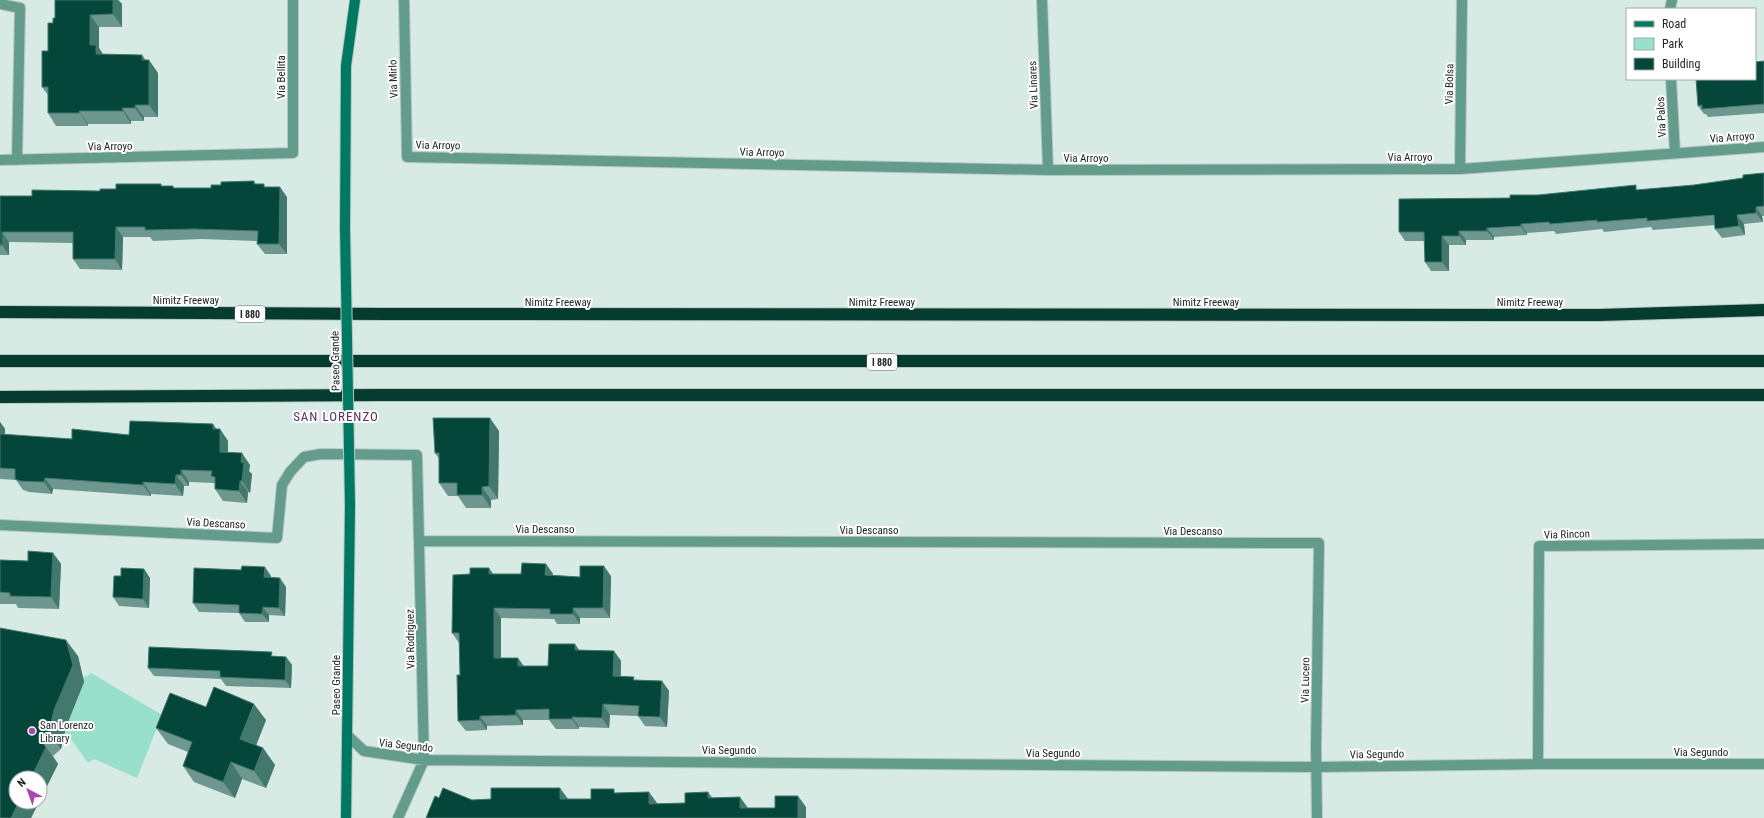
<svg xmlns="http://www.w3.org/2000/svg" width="1764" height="818" viewBox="0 0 1764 818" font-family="'Roboto Condensed',sans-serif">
  <rect width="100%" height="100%" fill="#d7eae4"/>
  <!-- green -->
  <path fill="#99e0cc" d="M91,673L162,715L137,778L94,759L88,763L68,735H64L83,677L88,676Z"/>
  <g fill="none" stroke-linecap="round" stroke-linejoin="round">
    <!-- street casing -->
    <g stroke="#b6c7c2" stroke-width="12">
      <path id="street" d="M404,0L407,157L1048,170L1460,169L1764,147
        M1042,0L1048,170
        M0,4L20,8L17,160
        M1670,9L1672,0
        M1671,79L1675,153
        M0,160L293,153V0
        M1460,169L1462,0
        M0,525L277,538L282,485L290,472L304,457L321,454L417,455L424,760L398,818
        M420,541L1319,543L1316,747L1317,818
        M348,736L364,751L424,760L1317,767L1538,764H1764
        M1538,764L1539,546L1764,544"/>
    </g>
    <!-- secondary casing -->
    <g stroke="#b6c7c2" stroke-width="12">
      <path id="secondary" d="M345,228L346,66L355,0
        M346,818L350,505"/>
    </g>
    <!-- highway casing -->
    <g stroke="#b6c7c2" stroke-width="14">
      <path id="highway" d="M0,312L386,314L1599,315L1764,310
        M0,361H1764
        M0,397L382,395H1764"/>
    </g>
    <!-- street -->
    <use href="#street" stroke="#649c8c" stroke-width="10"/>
    <!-- secondary -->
    <use href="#secondary" stroke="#017862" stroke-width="10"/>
    <!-- highway -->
    <use href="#highway" stroke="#063b30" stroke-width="12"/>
    <!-- secondary-bridge casing -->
    <g stroke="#b6c7c2" stroke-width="12" stroke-linecap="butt">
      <path id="secondary-bridge" d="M345,228L350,505"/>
    </g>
    <!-- secondary-bridge -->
    <use href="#secondary-bridge" stroke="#017862" stroke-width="10"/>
  </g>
  <!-- wall -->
  <path fill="#6e988f" d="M113,0H118L122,4V27H99V48L103,54L146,60L158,73V117H144V121H131V124H88V126H56L48,113V95L42,87L53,23L55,18Z
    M1764,61V113L1708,117L1706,114H1704L1698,106L1755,79Z
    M1764,173V216H1762L1763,222L1744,224L1745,235L1722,238L1715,229V225L1653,230L1651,227L1604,232L1602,229L1556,234L1554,231L1527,233V235L1494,237V240H1466V245H1449V271H1431L1425,262L1424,241H1405L1399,232L1510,198L1538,195L1639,190L1694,185L1743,178Z
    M254,181L256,184L266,187L287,197V254H265L257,244V241L202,239L153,241L150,237H123L122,270L80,269L73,259V243L9,242V255H0V196H32L100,191L116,189L163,186H173L174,188H211L221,185Z
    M0,422L5,429V435L72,439L129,435L220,429L228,441V453L250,465L249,471L252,474L250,493L248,492L247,503L223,501L215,489V483L189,482V486H184L183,496L151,494V496L53,489L52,494L29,492L23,490L16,480L0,479Z
    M499,431L498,499L491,500V508H466L458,496H448L439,483V459L435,453Z
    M53,553L61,564L59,609L18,608L16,604H0V560L28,561Z
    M546,564L553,574V575L580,577L611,576L610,618H580V624H557L554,619L501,618V658H518L523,666H548L579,650L614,651L621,661V676L636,680L662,681L669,691L667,727L645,726L638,716L610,715L609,728L579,727V729H556L549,720H523V725L487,726V730L466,731L458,721L460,675L459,643L452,633L521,574Z
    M144,569L150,578L149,608L119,606L113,597L121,576Z
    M271,576V577L286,587L285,616L269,615V622H245L239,613L199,612L193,603Z
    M78,656L84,682L66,727L61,749L53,756L58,764L40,800V778L39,802L31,818H0Z
    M275,656L286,657L292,665L291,688L226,686L221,679L154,676L148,668Z
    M206,707L266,720L256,745L263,748L275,765L266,788L242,779L235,798L194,782L183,766L188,752L168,744L156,728Z"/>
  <!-- shaded-wall -->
  <path fill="#43786d" d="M113,0H118L122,4V27L113,14Z
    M90,15L99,27V48L105,58V67L90,45Z
    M142,55L149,65V60L158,73V117L149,105L142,60Z
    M135,105L144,117V121L135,108Z
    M122,108L131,121V124L123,111Z
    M79,111L88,124V126L80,113Z
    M280,187L287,197V254L279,244Z
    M1756,207L1762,216L1763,222L1756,213Z
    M1737,215L1744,224L1745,235L1739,226Z
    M1521,224L1527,233V235L1521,226Z
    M116,227L123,237L122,270L115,259Z
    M1487,228L1494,237V240L1487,231Z
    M1459,231L1466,240V245L1459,236Z
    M2,232L9,242V255L2,245Z
    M1442,236L1449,245V271L1442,262Z
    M490,418L499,431L498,499L489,486Z
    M0,422L5,429L4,445L0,440Z
    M213,424L220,434V429L228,441V464L220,452L213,429Z
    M242,453L250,465L249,471L252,474L250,493L242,481L241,462Z
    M181,470L189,482V486L181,475Z
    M176,475L184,486L183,496L175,484Z
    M45,478L53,489L52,494L44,482Z
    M240,481L248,492L247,503L239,491Z
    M143,482L151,494V496L143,485Z
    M482,487L491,500V508L482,495Z
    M53,553L61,564L59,609L51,597Z
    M546,564L553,574V585L545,575Z
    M604,566L611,576L610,618L603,608Z
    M265,567L271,576L270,586L264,577Z
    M489,568L496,578L489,574Z
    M144,569L150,578L149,608L143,599Z
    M280,578L286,587L285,616L279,608Z
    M263,607L269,615V622L262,614Z
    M494,608L501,618V668L494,658Z
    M573,608L580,618V624L573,614Z
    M66,640L78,656L84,682L66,727L61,749L49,732Z
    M575,644L582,654L575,650Z
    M614,651L621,661L620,686L613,676Z
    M286,657L292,665L291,688L285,680Z
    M518,658L525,668L518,666Z
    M662,681L669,691L667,727L660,717Z
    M254,704L266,720L252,756L240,739Z
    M603,704L610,715L609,728L602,718Z
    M516,710L523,720V725L516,715Z
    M480,716L487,726V730L480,720Z
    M572,717L579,727V729L572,719Z
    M46,747L58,764L40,800V778H31Z
    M263,748L275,765L266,788L254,771Z
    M231,762L242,779L235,798L223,782Z
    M560,788L568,799H560Z
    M649,792L657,803V815L649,804Z
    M708,792L716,803L708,798Z
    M798,796L806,807V818H798Z
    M740,797L748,808H740Z
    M19,802H39L31,818H11Z"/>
  <!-- building -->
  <path fill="#04473a" stroke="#43786d" d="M55,0H113V14L90,15V45H96V54L142,55V60H149V105H135V108H122L123,111H79L80,113H48V87H42V51H48V23H53V18H55Z
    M1764,61V104L1702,109V105L1698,106L1696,79H1755V62Z
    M1764,173V206L1756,207V213L1737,215L1739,226L1715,229L1714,215L1647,221V218L1597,222V220L1550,224L1549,222L1521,224V226L1487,228V231H1459V236H1442V262H1425L1424,232H1399V199L1510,198V195H1538L1636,185V190L1694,185L1743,178V175Z
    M254,181V184H264V187H280L279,244H257L258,231L195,229L145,230V227H116L115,259H73V232H2V245H0V196H32V190L100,191V189H116V184H161V186H173V188H211V185H221V182Z
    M433,418H490L489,486L482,487V495H457V483H439V453H435Z
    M130,421L213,424V429H220V452L242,453L241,462L244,463L242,481H240L239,491L215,489V477L211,476L212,471L181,470V475H176L175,484L143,482V485L45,478L44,482L20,481L15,479V469L0,468V434L72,439V429L129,435Z
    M28,551L53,553L51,597L10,596V593L0,592V560L28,561Z
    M522,563L546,564L545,575L580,577V566H604L603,608H573V614H550V609L494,608V658H518V666H548L549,644H575V650L614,651L613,676L634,677L633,680L662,681L660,717L638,716L639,706L603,704L602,718L572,717V719H549V709L516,710V715L480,716V720L458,721L457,675H460L459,633H452L453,575L470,574V568H489V574H521Z
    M242,566L265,567L264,577L280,578L279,608L263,607L262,614L239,613V605L193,603L194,568L241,570Z
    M121,568L144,569L143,599L113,597L114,576H121Z
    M0,628L66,640L73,665L54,710L49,732L40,740L46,747L31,778H16V802H19L11,818H0Z
    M149,647L272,652L271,656L286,657L285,680L220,677V671L148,668Z
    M214,687L254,704L240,739L263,748L254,771L231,762L223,782L183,766L192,742L156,728L170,693L206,707Z
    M443,788L472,800L491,799V788H560V799H591V789H614V793L649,792V804L685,803V793L708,792V798L740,797V808H775V796H798V818H426L435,796L439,798Z"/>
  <!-- markers -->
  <circle fill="#a748b0" stroke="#fff" stroke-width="1.5" cx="32" cy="731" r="4"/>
  <g text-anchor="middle" stroke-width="4" stroke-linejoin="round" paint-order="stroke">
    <!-- shield labels -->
    <g fill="#fff" stroke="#636866" stroke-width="1">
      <rect x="235" y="306" width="30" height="16" rx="3"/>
      <rect x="867" y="354" width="30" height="16" rx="3"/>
    </g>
    <g font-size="10" font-weight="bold" fill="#202725">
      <text x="250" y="318">I 880</text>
      <text x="882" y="366">I 880</text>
    </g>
    <!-- street labels -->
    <g font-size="11" fill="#202725" stroke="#fff">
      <text transform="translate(281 77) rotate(-90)" y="4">Via Bellita</text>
      <text transform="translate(393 79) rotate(-92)" y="4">Via Mirlo</text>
      <text transform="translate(1449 84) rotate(-89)" y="4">Via Bolsa</text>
      <text transform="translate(1033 85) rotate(-92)" y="4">Via Linares</text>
      <text transform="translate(1661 117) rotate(-93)" y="4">Via Palos</text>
      <text transform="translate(1732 137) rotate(-4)" y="4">Via Arroyo</text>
      <text transform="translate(438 145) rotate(1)" y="4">Via Arroyo</text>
      <text transform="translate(110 146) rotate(-1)" y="4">Via Arroyo</text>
      <text transform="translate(762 152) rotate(1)" y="4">Via Arroyo</text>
      <text x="1410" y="161">Via Arroyo</text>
      <text x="1086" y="162">Via Arroyo</text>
      <text x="186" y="304">Nimitz Freeway</text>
      <text x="558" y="306">Nimitz Freeway</text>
      <text x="882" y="306">Nimitz Freeway</text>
      <text x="1206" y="306">Nimitz Freeway</text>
      <text x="1530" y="306">Nimitz Freeway</text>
      <text transform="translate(335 361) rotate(-91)" y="4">Paseo Grande</text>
      <text transform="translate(216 523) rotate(3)" y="4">Via Descanso</text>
      <text x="545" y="533">Via Descanso</text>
      <text x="869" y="534">Via Descanso</text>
      <text x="1193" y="535">Via Descanso</text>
      <text transform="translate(1567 534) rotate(-2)" y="4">Via Rincon</text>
      <text transform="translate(410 639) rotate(-91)" y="4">Via Rodriguez</text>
      <text transform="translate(1305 680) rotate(-89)" y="4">Via Lucero</text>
      <text transform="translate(336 685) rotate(-90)" y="4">Paseo Grande</text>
      <text transform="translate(406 745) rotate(6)" y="4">Via Segundo</text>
      <text x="729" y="754">Via Segundo</text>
      <text x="1701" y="756">Via Segundo</text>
      <text x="1053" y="757">Via Segundo</text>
      <text transform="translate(1377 754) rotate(-1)" y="4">Via Segundo</text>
    </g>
    <!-- poi labels -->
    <g font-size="11" fill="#202725" stroke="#fff" text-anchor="start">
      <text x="40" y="729">San Lorenzo<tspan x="40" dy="13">Library</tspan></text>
    </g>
    <!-- quarter labels -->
    <g font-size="13" letter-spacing="1" fill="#5d2e61" stroke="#fff">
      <text x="336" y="421">SAN LORENZO</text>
    </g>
  </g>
  <!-- legend -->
  <rect x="1626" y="8" width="130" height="72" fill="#ffffff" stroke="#a6a9a8"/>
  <rect x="1634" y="21" width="20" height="6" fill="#017862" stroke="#a6a9a8"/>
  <text x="1662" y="28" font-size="12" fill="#202725">Road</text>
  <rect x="1634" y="38" width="20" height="12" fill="#99e0cc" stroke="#a6a9a8"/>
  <text x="1662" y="48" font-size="12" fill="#202725">Park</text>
  <rect x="1634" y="58" width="20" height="12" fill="#04473a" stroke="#a6a9a8"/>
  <text x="1662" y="68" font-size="12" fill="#202725">Building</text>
  <!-- north arrow -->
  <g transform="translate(28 790) rotate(319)"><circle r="19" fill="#ffffff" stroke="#a6a9a8"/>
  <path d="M0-3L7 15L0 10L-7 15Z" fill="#a748b0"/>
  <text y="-6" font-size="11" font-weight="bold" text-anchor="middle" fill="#202725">N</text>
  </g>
</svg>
